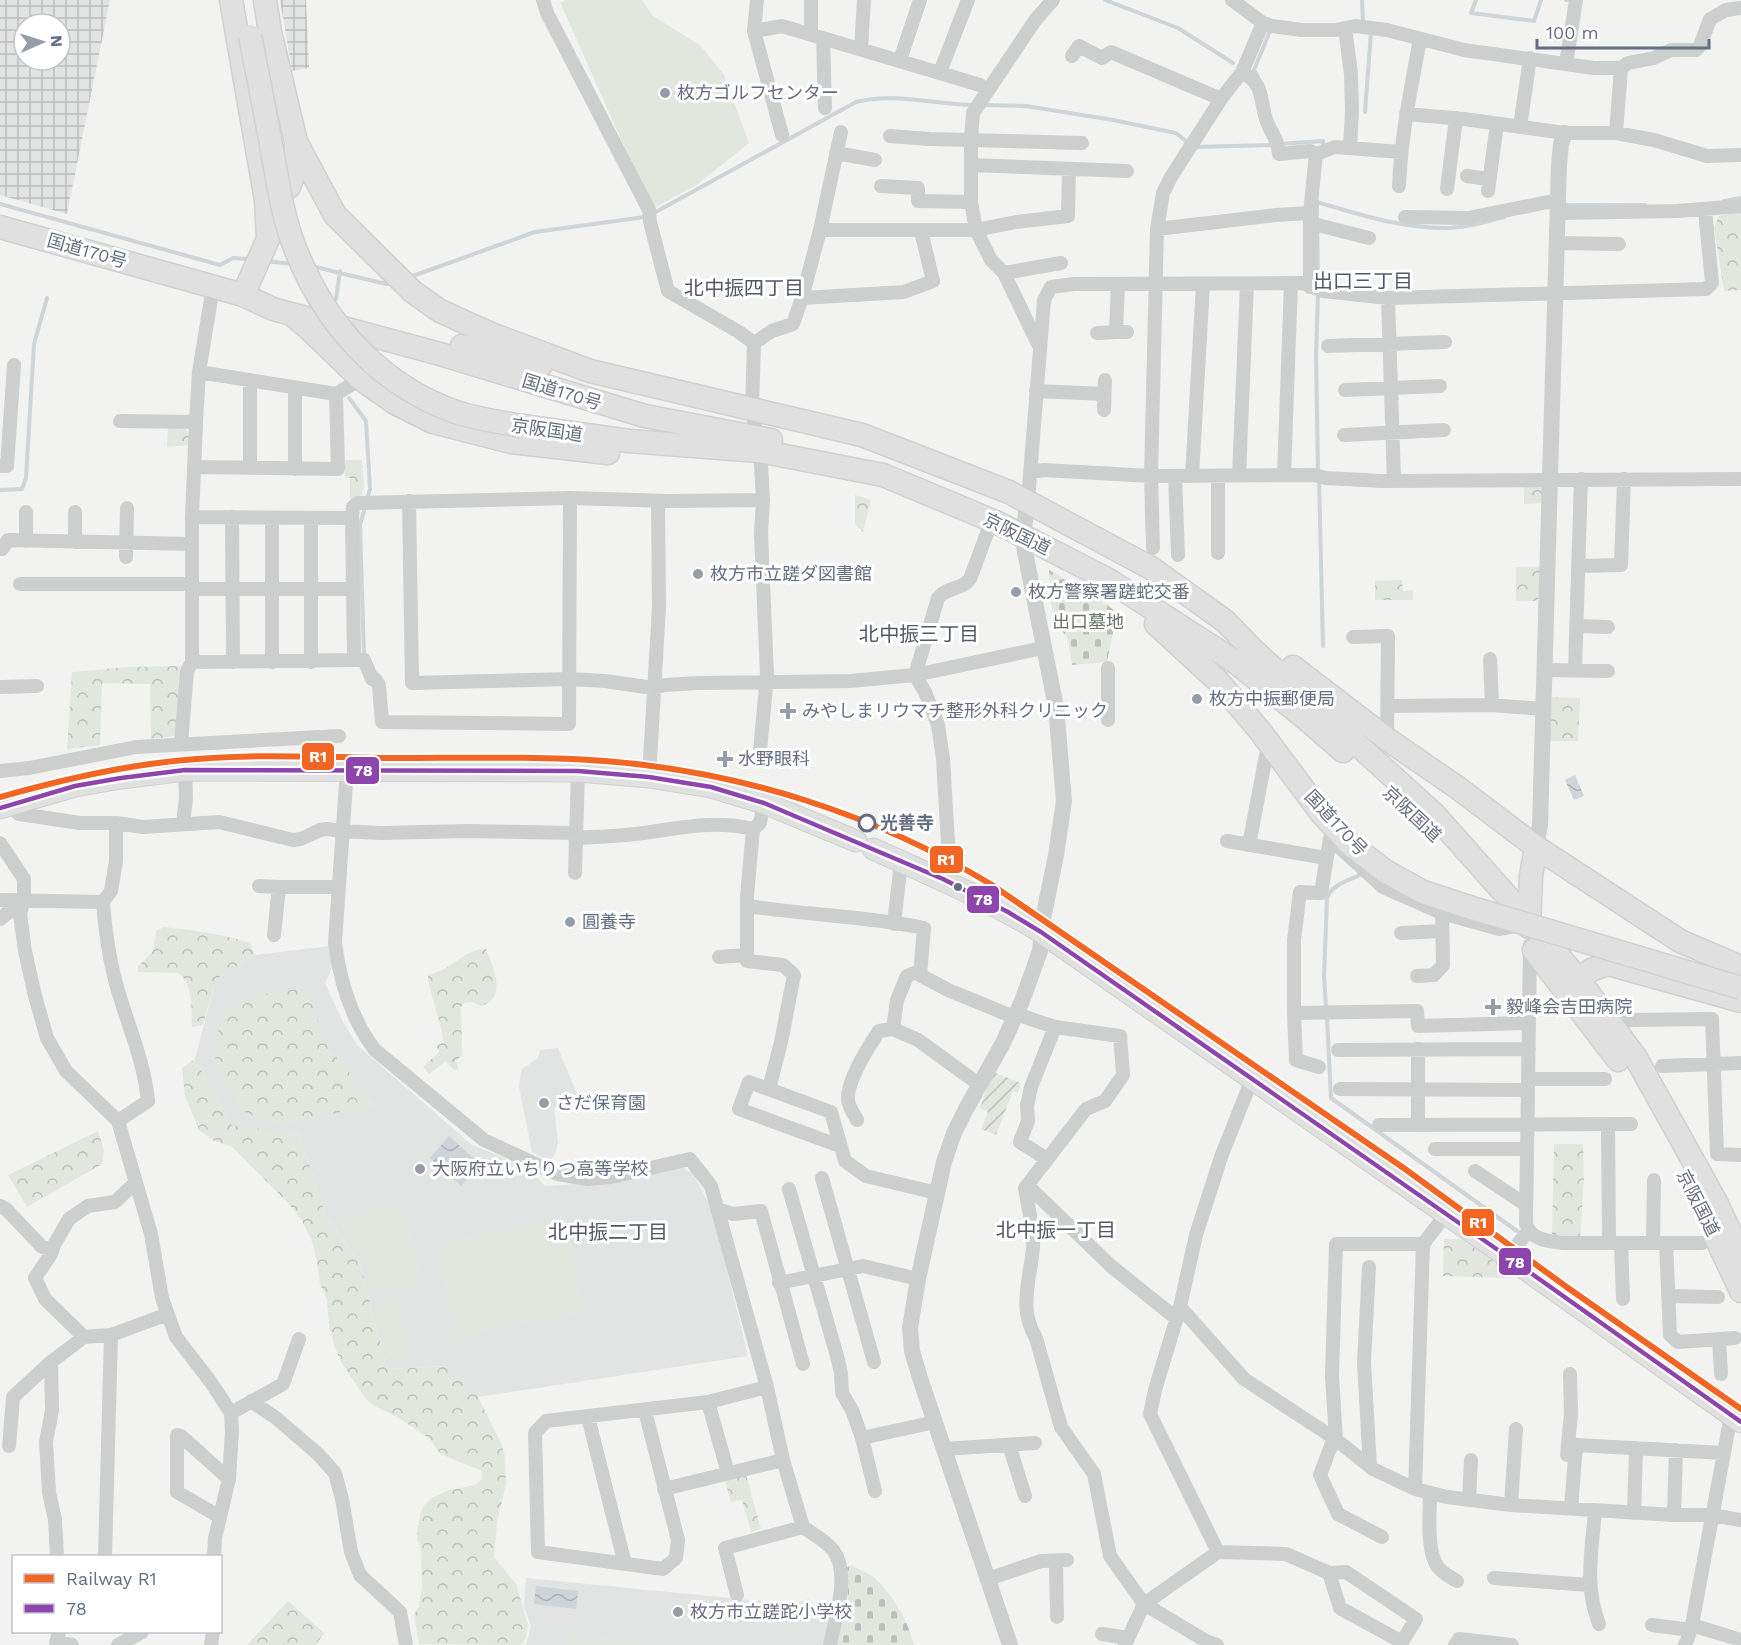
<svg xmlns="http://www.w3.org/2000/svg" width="1741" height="1645" viewBox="0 0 1741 1645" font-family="'Work Sans','Noto Sans JP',sans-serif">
  <defs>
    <pattern id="industrial-grid" width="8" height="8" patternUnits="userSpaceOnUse" patternTransform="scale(1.5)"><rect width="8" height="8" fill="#e2e4e3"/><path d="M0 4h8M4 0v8" fill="none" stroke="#bbbdbd"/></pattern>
    <pattern id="forest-crowns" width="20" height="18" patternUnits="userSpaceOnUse" patternTransform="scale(1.5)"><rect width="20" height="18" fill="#e1e6df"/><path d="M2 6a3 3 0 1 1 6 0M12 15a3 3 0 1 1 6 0" fill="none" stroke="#babfba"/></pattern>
    <pattern id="cemetery-stones" width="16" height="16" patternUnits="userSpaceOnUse" patternTransform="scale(1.5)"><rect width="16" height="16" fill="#e1e6df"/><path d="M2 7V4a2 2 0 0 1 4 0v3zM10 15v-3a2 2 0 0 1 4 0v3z" fill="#babfba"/></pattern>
    <pattern id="garden-furrows" width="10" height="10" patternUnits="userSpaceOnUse" patternTransform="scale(1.5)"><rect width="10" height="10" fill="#e1e6df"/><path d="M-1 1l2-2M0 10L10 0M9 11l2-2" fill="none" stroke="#babfba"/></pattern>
    <pattern id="water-waves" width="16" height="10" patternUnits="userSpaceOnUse" patternTransform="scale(1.5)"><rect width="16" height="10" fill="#ced4d7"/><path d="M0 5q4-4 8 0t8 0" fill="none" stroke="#abb0b4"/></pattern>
  </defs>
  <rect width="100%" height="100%" fill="#f2f3f0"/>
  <!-- built -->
  <path fill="#e2e4e3" d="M329,946L332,968L325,983L342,1020L357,1045L472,1145L527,1167L545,1186L612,1182L681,1167L692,1172L713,1211L748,1356L478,1397L448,1366L387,1369L359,1260L326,1216L299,1133L231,1127L195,1059L216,979L255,955Z
    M558,1048L579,1099L554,1108L558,1143L555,1154L549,1161L532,1152L519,1087L521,1070L538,1058L540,1050Z
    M526,1578L792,1604L809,1599L812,1610H826L832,1615L826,1645H526L531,1626L524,1607Z"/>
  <!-- industrial -->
  <path fill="url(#industrial-grid)" fill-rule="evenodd" d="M0,0H110L67,214L0,195ZM24,24H60V60H24Z
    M280,0H306L309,68L292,71Z"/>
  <!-- grass -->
  <path fill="#e1e6df" d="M566,0H642L653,16L701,46L724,75L749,143L698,184L652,209L560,2Z
    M402,1203L421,1281L373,1293L365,1260L337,1220Z
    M566,1220L582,1312L455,1335L439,1243Z
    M397,1297L410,1356L388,1360L375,1302Z
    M589,1635L642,1645H567L571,1639Z"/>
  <!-- forest -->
  <path fill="url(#forest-crowns)" d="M1741,211V290L1724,291L1714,227L1719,216Z
    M168,427L184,428L190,435L189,445L167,447Z
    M345,460H362L364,486L360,500L350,501V478H345Z
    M1524,484H1543V503L1524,504Z
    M855,495L871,500L863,532L855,524Z
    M1516,567H1541V596L1536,601H1516Z
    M1402,580L1403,591L1413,590V600H1375V581Z
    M180,666L175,736L151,739L150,684L102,683L100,745L67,749L72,672L127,667Z
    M1550,697L1580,698L1578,741H1548Z
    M164,927C194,930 222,934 250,943L255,955L216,979L203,1025L192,1027C191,1009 194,984 178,973L138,972V967L153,951L156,931Z
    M480,949H486C493,967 508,998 481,1006L473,1002L464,1003L461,1007L462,1055L456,1061L459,1070L453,1069L446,1061L429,1074L423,1067L439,1052L436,1046L443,1042L442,1032L428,981V975C450,970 459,955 480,949Z
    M306,988L328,1047L376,1105L281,1124L246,1113L215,1061L220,1016L263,994Z
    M195,1059L232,1126L299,1133L326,1216L359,1260L387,1369L449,1366L478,1397L501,1443L505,1457L506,1484L497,1523L494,1557L516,1584L528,1625L526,1638L521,1645L419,1644L414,1615L419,1606L422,1587L421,1549L417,1540V1531L421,1512L425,1504L432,1498L449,1490L475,1485L482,1479V1471L440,1454L430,1439L399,1418L373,1405L366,1399L341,1362L334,1345L329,1327L327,1300L320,1284L316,1256L311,1239L301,1219L289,1204L231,1146L214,1141L199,1130L185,1096L182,1068Z
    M98,1131L104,1150L102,1164L27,1207L8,1175Z
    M1554,1144H1583L1584,1179L1580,1238H1561L1552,1234Z
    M1444,1239H1462L1511,1273V1278L1443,1276Z
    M745,1471L761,1529L751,1532L742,1500L731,1502L724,1477Z
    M288,1601L324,1633L316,1645H247Z"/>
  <!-- cemetery -->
  <path fill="url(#cemetery-stones)" d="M1049,570L1083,588L1117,612L1107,662L1072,665L1068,639L1053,618Z
    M851,1565C858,1569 866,1572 872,1576C891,1591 909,1622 914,1645H837L848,1599L846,1568Z"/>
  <!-- garden -->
  <path fill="url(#garden-furrows)" d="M993,1072L1021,1083L1018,1093L1013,1091L996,1135L981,1129L988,1112L980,1108Z"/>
  <!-- water -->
  <path fill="url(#water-waves)" d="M1575,775L1584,796L1574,800L1565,780Z
    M449,1136L480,1164L461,1186L430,1158Z
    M536,1586L578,1591L576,1609L534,1604Z"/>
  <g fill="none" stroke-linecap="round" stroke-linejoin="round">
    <!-- stream -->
    <path stroke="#ced4d7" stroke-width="4" d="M1105,0L1178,28L1233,63
      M1362,0L1363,23
      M1476,0L1471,13L1534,21L1541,0
      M1566,0H1568
      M1258,77L1254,70L1270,31
      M982,105L1026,106L1113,120L1176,133L1188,143
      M1365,112L1371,32
      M1280,144L1323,141V148
      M1194,147L1273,145
      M1724,201L1741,198
      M1317,202C1361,215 1403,229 1449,228C1468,227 1486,222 1504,217
      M0,204L220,265L233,258L250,259
      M1317,204L1318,286
      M1563,205H1645
      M652,214L856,102C895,92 935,105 975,105
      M266,261L292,264
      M311,266L386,284L391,283
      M410,277L535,232L645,217
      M1318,294L1316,355L1318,472
      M336,299L340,271
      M349,398L366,421L370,489L367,499
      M1319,479L1323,646
      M0,490L22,489L26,478L34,344L47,298
      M364,655L360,525L365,507
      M1326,1008L1324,976L1327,898C1332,884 1350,880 1362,874
      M1327,1019L1331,1098L1517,1231"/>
    <!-- primary casing -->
    <g stroke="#cecfcf" stroke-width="23">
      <path id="primary" d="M0,808L75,786L121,778L185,770L578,771L649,777L711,787L764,803L856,841
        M873,849C931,875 987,899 1041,932L1508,1257L1741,1422"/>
    </g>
    <!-- trunk casing -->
    <g stroke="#cfd0cf" stroke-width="25">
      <path id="trunk" d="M231,0L266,200L268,239L243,295
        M265,0L270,32L296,142L335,215L413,292L440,311L491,334L590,371L862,435L1009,492L1151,568L1225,621L1253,650L1434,814L1529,921L1579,980L1636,1058L1715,1200L1741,1255
        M266,200L289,187L296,169V143
        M0,227L243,295L273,309L440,354L645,416L771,440
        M296,318L308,328L361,379L395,403L433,422L511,442L608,453
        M462,346L541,365
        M522,426L629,441L759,451L883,475L998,523L1107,579L1234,661L1305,718L1343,751
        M1156,624L1218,681L1260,731L1322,814
        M1293,667L1387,739L1458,788L1536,847L1680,941L1741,967
        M1529,927L1531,876L1536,847
        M1534,950L1618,1060
        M1579,980L1591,970L1608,964L1741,1001
        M1716,1238L1741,1291"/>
    </g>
    <!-- minor -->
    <path stroke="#cdcece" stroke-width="14" d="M543,0L547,13L649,210L650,222L668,291L739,332L754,343L752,409L761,465L763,500L761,533L767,676L759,761
      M757,0L754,31L782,135
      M811,0V34
      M1232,0L1263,23L1272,26L1302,30H1336L1355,26L1387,30L1464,50L1594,68H1621L1628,63L1654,58L1671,50H1696L1700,46L1710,19L1726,10L1741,8
      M1345,28L1351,74L1352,110L1350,148
      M754,31L782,26L980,85L988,91
      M823,38L825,108
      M861,48L864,0
      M1072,56L1079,46L1102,58L1111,52L1221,99
      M900,60L920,0
      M1566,64L1576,0
      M940,72L968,0
      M1242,72C1266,85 1259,101 1267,122C1272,135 1278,139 1279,154L1310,151L1316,154L1310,213V287
      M1406,114L1464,119L1565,133H1616L1654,140L1707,156L1741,155
      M1520,127L1530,58
      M1616,133L1621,68
      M890,136L929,139L1082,143
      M836,153L875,160
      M1316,154L1335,147L1401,152
      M971,165L1127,171
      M1467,176L1489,179
      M881,186L918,188V201L971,202
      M1399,186C1401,136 1411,88 1420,39
      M1447,189L1456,118
      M1488,191L1497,124
      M1558,213L1677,211L1741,206
      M1405,217L1468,218L1558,200
      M1310,223L1369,238
      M1157,229L1276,215L1310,213
      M820,230L841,132
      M1557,243L1619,244
      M1004,273L1061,263
      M1118,284L1116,332H1127
      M802,298L820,230H976L1016,222L1068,216L1069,169
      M1388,298L1394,480
      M1097,333L1116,332
      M754,343L772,331L793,324L802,298L904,292L933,281L921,231
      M1328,346L1445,342
      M1040,348L1004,273L991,260L976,230L971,202V139L973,113L1036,19L1053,0
      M199,372L336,394L361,379
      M250,380V468
      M1345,390L1440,386
      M1036,391L1104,394
      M1104,410L1105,380
      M120,421L196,422
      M1344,435L1444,430
      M0,466H7L14,365
      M195,467L338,469L336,394
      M295,469V388
      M1030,472L1044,470L1151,476L1314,475L1326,478L1382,481L1741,479
      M1239,475L1247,284
      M1284,475L1291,283
      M1175,476L1178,555
      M1192,476L1203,284
      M1218,476V553
      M1028,500L1044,300L1051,287L1074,284L1302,283L1323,291L1388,298L1706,289L1712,283L1705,210
      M409,501L412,683L570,679L605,681L653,688L665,685L698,683L850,681L915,675L1043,648
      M26,512V541
      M75,512V542
      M192,517L352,518
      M232,517L233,662
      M311,519V662
      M1153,548L1151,476L1157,229L1163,193L1171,177L1221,99L1242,72L1263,23
      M0,549H2L8,540L192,544
      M126,557L127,508
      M1579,566L1621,565L1624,479
      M20,584H192
      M192,589H353
      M1577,626L1608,627
      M1353,637L1388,636L1387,739
      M1490,659L1492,705
      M354,660H364L372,679H375L379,685L382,722L569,724L570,498
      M192,662L354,660L352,518L353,507L358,503L570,498L669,501L763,500
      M272,662V518
      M1544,670L1608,671
      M1575,670L1581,479
      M0,687L37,686
      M1389,706L1492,705L1543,709
      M1108,720V668
      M181,743L187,671L192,662V517L196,422L199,372L213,287
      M347,769L335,943C340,981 351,1019 375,1050L484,1140L557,1174L588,1179L611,1177L690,1159L711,1186L767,1387L783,1460L803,1527
      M0,771L29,768L136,747L339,736
      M649,777L659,607L658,501
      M764,803L760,823L753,829L747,896V961L783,965L794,975L781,1042L769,1089
      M11,805L19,814L80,823H116L143,827L219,822L293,840L301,839L320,830L327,829L342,831L381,833L467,831L575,833
      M116,823V861L111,891L103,902C105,930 109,957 116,984C127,1023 144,1060 148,1101L118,1121L151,1234L162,1298L176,1337L210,1381L231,1413L232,1431L229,1479L215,1538L214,1556
      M183,824L186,798L185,770
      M575,838C595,837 616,836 636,834C678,829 710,819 753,829
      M1227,841L1326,858
      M0,843L24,879V899L20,914L25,951L35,996L47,1038L66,1071L118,1121
      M948,843L943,759L938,725L925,692L915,675L938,598C946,587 962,590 970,579L992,520
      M1336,844L1383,887L1442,913L1499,929L1516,926
      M1249,845L1266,755
      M575,873L578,771
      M259,886L279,887H339
      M0,900L103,902
      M748,906C806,915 866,916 924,928L920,975L948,990L1009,1015
      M0,919L24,899
      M894,924L901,862
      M1401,933L1442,931
      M274,935L279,887
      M1530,945L1526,1224C1531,1240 1548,1241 1563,1243H1702
      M719,957L746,955
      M1417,976L1434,975L1443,965L1442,913
      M1294,1013L1417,1011L1418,1026L1529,1023
      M1016,1014L1055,1027L1120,1036L1123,1075L1105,1101L1086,1109L1025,1188C1028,1207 1034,1229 1033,1248C1030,1280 1018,1309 1036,1338L1061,1427L1094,1474L1110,1556L1144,1604L1206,1641L1217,1645
      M1628,1020L1712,1019L1717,1154L1741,1155
      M893,1029L897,1000L907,976L920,971
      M1338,1050L1529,1049
      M1662,1066L1741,1063
      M1319,1067L1296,1060L1294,1013V940L1300,892L1321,893L1330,838
      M1252,1079L1221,1157L1196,1235L1180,1307L1155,1390L1150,1414L1218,1552L1286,1554L1329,1573L1340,1608L1402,1642L1416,1619L1346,1572L1329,1573
      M1528,1079H1605
      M1340,1089L1528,1090
      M857,1120C854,1114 848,1106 848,1099C847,1081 869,1046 879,1031L893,1029L918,1040L980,1085
      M1418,1124V1049
      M1608,1124L1609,1243
      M1379,1125L1631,1124
      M840,1146L739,1109L749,1082L831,1112L845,1161L866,1176L937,1193
      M1435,1149H1527
      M1047,1159L1020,1142L1028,1121L1027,1106L1031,1087L1055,1027
      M1475,1171L1526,1205
      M822,1178L874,1362
      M135,1183L115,1202L88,1206L69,1219L54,1245L51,1254L35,1278L45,1299L84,1337L111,1335L168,1314
      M1027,1185L1111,1266L1177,1319
      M789,1189L837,1356L841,1373L842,1393L852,1410L862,1438L875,1491
      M0,1206L6,1209L42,1247L51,1249
      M717,1209L733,1214L761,1211L803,1364
      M1621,1243L1623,1299
      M1653,1243L1654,1180
      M1666,1243L1670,1335L1678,1342L1735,1338
      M1508,1257L1528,1231
      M1369,1267L1364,1363L1370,1467
      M779,1283L863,1266L918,1279
      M1668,1296L1718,1297
      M1180,1307L1244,1379L1334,1438L1373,1469L1415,1489L1447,1497L1511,1505L1674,1515H1712L1741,1520
      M1719,1339L1721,1374
      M51,1362L52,1410L46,1442L49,1492L55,1520L57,1556
      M251,1401L276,1418L318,1454L335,1473L342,1499L351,1552L360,1575L400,1612L406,1645
      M708,1402L728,1473
      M645,1411L678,1540L676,1558L663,1569L538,1552L535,1433L546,1421L708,1402L767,1387
      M231,1413L283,1384L299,1339
      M588,1417L625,1564
      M862,1438L935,1422
      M1334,1438L1320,1475L1338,1514L1382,1537
      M1336,1440L1332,1376L1336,1244H1423
      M1009,1445L1025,1496
      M9,1446L13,1397L51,1362L84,1337
      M944,1449L1035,1443
      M1567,1455L1571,1414L1570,1374
      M664,1489L783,1460
      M1415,1489L1423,1244L1446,1214
      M1430,1493C1430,1512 1426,1552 1438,1567C1443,1574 1451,1577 1457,1581
      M1469,1500L1471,1460
      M1511,1505L1516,1429
      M1571,1509L1576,1445L1724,1453
      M1595,1510C1592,1551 1584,1586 1599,1624
      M1634,1513L1636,1448
      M1674,1515L1676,1450
      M220,1517L177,1492V1435L181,1436L229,1479
      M105,1556L111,1335
      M1056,1561L1057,1617
      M1494,1578L1589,1585
      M988,1579L1041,1561L1067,1560
      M737,1595L725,1548L803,1527C813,1534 825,1540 833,1550C851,1573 835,1619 830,1645
      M1652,1625L1691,1630
      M1692,1625L1741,1640
      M59,1632L56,1642L72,1645
      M1102,1634L1128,1638
      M118,1645L142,1632
      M211,1645L213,1632
      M1125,1645L1144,1604L1218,1552
      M1455,1645L1459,1639L1512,1645
      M1685,1645L1691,1630L1731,1415"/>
    <!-- tertiary -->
    <path stroke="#cdcece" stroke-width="16" d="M1536,847L1540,825L1559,165L1561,144L1565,133
      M1010,1645L920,1378L912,1351L910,1328L918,1279L944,1162L954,1133L966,1109L1003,1043L1022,1001L1035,965L1040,951L1043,919L1056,855L1064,801L1056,707L1025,552L1023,535L1028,500"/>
    <!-- primary -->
    <use href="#primary" stroke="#e0e0e1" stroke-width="21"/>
    <!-- trunk -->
    <use href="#trunk" stroke="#e0e0e1" stroke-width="22"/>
    <!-- trunk-bridge casing -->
    <g stroke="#cfd0cf" stroke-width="25" stroke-linecap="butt">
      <path id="trunk-bridge" d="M250,36C258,76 266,116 273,156C279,189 284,223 297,253C326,325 381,386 456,412C477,419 500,422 522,426
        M1322,814L1350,844L1385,871L1423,892L1472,908L1741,988"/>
    </g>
    <!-- trunk-bridge -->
    <use href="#trunk-bridge" stroke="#e0e0e1" stroke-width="22"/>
    <!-- bus-1 casing -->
    <g stroke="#fff" stroke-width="9">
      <path id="bus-1" d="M0,808L75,786L121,778L185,770L578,771L649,777L711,787L764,803L943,879L1008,912L1041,932L1508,1257L1741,1422"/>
    </g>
    <!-- bus-1 -->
    <use href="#bus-1" stroke="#8e44ad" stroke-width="4.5"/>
    <!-- rail-1 casing -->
    <g stroke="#fff" stroke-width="10">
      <path id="rail-1" d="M0,797C50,783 99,771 150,764C231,752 314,757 395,758C465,758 536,756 605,761C742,772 875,814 992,885L1405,1169L1568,1288L1741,1409"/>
    </g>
    <!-- rail-1 -->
    <use href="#rail-1" stroke="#f26522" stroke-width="6"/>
  </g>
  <!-- markers -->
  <g fill="#959da8" stroke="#fff" stroke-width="2">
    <circle cx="665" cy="93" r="6"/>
    <circle cx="698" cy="574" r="6"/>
    <circle cx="1016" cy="592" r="6"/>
    <circle cx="1197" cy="699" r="6"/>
    <path d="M785 702h6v6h6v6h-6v6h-6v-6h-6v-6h6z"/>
    <path d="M722 750h6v6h6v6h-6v6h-6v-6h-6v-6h6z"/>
    <circle cx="570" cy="922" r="6"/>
    <path d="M1490 998h6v6h6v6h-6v6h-6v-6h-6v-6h6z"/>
    <circle cx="544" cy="1103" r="6"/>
    <circle cx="420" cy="1169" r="6"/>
    <circle cx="678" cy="1612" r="6"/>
  </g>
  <circle fill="#fff" stroke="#636e81" stroke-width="3" cx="867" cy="823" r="8"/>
  <circle fill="#636e81" stroke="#fff" stroke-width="2" cx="958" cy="887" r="5"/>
  <g text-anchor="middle" stroke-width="6" stroke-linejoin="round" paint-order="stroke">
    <!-- poi labels -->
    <g font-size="18" fill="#636e81" stroke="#fff" text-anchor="start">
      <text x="677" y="99">枚方ゴルフセンター</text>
      <text x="710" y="580">枚方市立蹉ダ図書館</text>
      <text x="1028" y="598">枚方警察署蹉蛇交番</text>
      <text x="1209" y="705">枚方中振郵便局</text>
      <text x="802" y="717">みやしまリウマチ整形外科クリニック</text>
      <text x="738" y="765">水野眼科</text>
      <text x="582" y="928">圓養寺</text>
      <text x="1506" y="1013">毅峰会吉田病院</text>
      <text x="556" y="1109">さだ保育園</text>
      <text x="432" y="1175">大阪府立いちりつ高等学校</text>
      <text x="690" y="1618">枚方市立蹉跎小学校</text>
    </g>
    <!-- street labels -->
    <g font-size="18" fill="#636e81" stroke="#fff">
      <text transform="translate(87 251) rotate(16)" y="6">国道170号</text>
      <text transform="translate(562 392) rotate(17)" y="6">国道170号</text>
      <text transform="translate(547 430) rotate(8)" y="6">京阪国道</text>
      <text transform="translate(1017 534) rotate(26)" y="6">京阪国道</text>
      <text transform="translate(1412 814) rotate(43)" y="6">京阪国道</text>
      <text transform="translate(1336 823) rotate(47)" y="6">国道170号</text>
      <text transform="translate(1698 1203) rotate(63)" y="6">京阪国道</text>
    </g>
    <!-- park labels -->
    <g font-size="18" fill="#627861" stroke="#fff">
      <text x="1088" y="628">出口墓地</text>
    </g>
    <!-- stop labels -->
    <g font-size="18" font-weight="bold" fill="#636e81" stroke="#fff" text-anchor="start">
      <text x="880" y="829">光善寺</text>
    </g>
    <!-- neighbourhood labels -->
    <g font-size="20" fill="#515966" stroke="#fff">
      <text x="1363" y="288">出口三丁目</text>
      <text x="744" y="295">北中振四丁目</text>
      <text x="919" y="641">北中振三丁目</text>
      <text x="1056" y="1237">北中振一丁目</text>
      <text x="608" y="1239">北中振二丁目</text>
    </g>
  </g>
  <g stroke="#fff" stroke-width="2">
    <rect x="301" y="742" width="34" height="29" rx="6" fill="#f26522"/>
    <rect x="345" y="756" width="35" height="29" rx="6" fill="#8e44ad"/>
    <rect x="929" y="845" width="35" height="29" rx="6" fill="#f26522"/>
    <rect x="966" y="885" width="34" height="29" rx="6" fill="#8e44ad"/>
    <rect x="1461" y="1208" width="34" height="29" rx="6" fill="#f26522"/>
    <rect x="1498" y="1247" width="34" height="29" rx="6" fill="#8e44ad"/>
  </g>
  <g font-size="16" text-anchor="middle" font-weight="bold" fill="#fff">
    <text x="318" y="762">R1</text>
    <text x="363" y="776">78</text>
    <text x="946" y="865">R1</text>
    <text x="983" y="905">78</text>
    <text x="1478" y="1228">R1</text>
    <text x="1515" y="1268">78</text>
  </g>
  <!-- legend -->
  <rect x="12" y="1555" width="210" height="78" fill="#ffffff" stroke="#c1c5cd" stroke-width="1.5"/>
  <rect x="24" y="1574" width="30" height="9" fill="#f26522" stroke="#c1c5cd" stroke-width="1.5"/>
  <text x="66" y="1585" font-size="18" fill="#636e81">Railway R1</text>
  <rect x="24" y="1604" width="30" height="9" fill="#8e44ad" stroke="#c1c5cd" stroke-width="1.5"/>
  <text x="66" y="1615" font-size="18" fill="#636e81">78</text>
  <!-- north arrow -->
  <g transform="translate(42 42) rotate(87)"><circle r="28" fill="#ffffff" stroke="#c1c5cd" stroke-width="1.5"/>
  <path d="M0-4.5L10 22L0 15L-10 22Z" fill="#959da8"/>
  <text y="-9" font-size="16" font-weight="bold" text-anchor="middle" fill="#636e81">N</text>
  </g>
  <!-- scale -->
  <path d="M1537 39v9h172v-9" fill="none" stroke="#636e81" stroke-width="3"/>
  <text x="1546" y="39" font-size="18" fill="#636e81" stroke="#ffffff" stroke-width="4.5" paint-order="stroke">100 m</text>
</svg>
